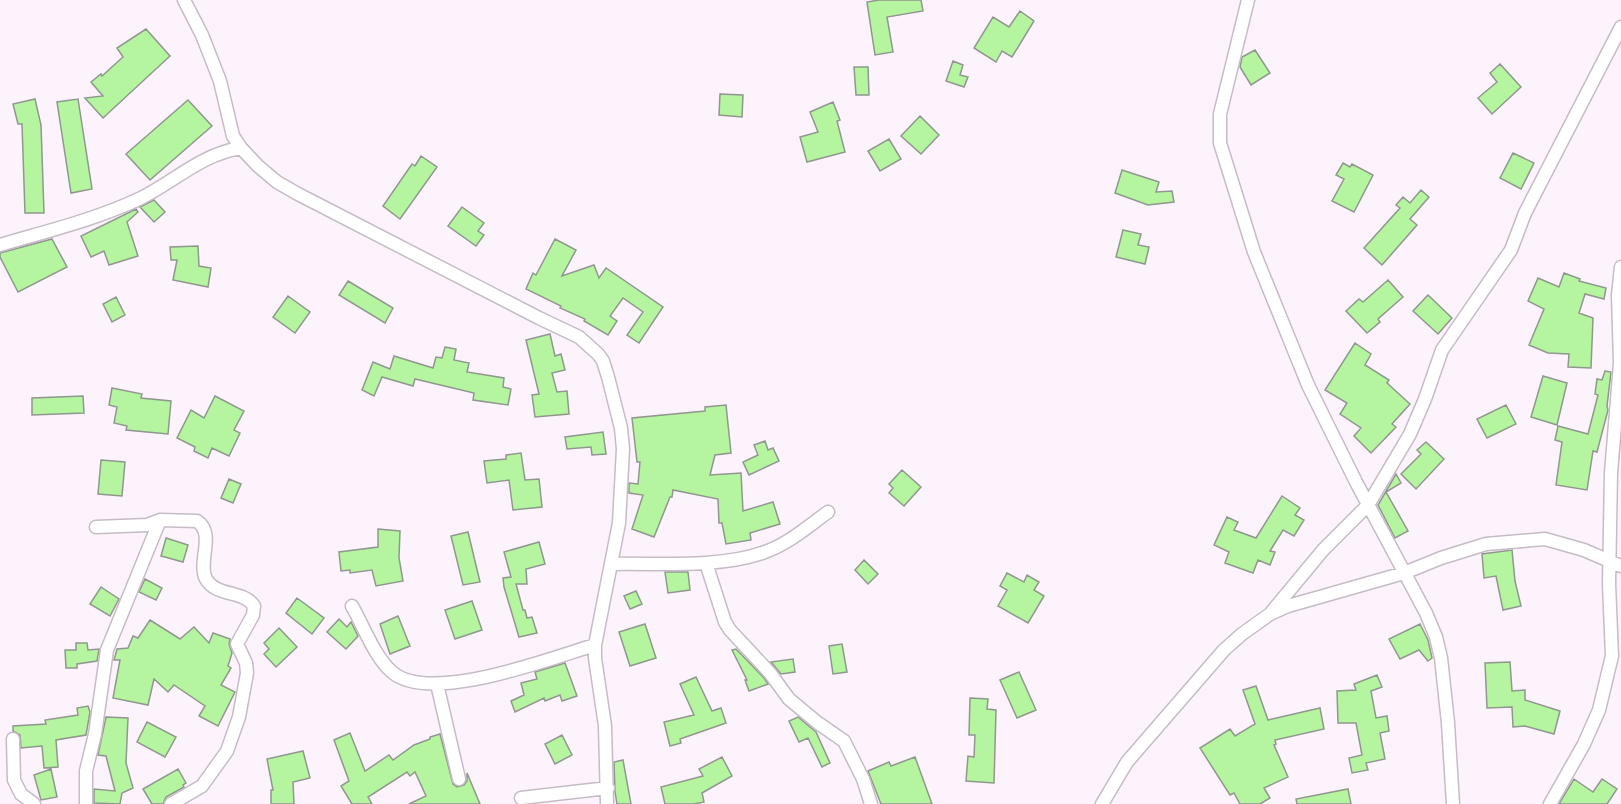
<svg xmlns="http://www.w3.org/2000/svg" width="1621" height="804" viewBox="0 0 1621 804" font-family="Poppins,sans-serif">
  <rect width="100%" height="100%" fill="#fdf3fd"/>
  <!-- building -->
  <path fill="#b6f5a0" stroke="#90978e" stroke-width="1.5" d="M879,0H921L923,11L887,17L893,52L875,55L867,2Z
    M1020,11L1034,21L1012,57L1002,51L996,62L974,48L993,17L1009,27Z
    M146,29L170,56L103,118L85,98L103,96L91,82L101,74L102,76L123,57L117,48Z
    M1255,50L1270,73L1251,85L1240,67L1242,57Z
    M953,61L963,65L960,75L968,77L964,87L946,81Z
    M1500,64L1521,87L1492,114L1478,98L1497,82L1490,73Z
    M854,67H868L869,95H856Z
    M720,94L743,95L742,117L719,115Z
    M35,99L41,125L44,213H25L22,124H18L13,104Z
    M78,99L92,189L71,193L57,102Z
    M188,100L212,126L150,180L126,154Z
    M833,102L840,120L837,121L845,152L807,162L800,137L818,132L810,112Z
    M920,116L939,135L921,154L901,136Z
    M889,139L901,159L880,171L868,151Z
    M1513,153L1534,163L1521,189L1500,178Z
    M421,156L437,167L400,219L383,206L412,164L415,166Z
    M1343,163L1350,167L1352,164L1373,175L1354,212L1332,201L1344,179L1336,175Z
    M1122,170L1159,182L1156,192L1172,191L1174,202L1148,205L1115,193Z
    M1421,190L1429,197L1410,219L1417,225L1382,265L1364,248L1400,208L1396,205L1403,197L1410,203Z
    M154,200L165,212L154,222L140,207Z
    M462,207L484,223L478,231L484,235L476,246L448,226Z
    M136,209L138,212L127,222L138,256L109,265L104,251L91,257L81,236Z
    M1123,230L1141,234L1138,245L1149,247L1145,264L1116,257Z
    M52,239L67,267L18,292L0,257V253Z
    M555,239L576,250L562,276L594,265L599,278L606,268L663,307L639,343L627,335L643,312L623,298L610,316L617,321L608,335L584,321L585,319L560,308L561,306L526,289L533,273L536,275Z
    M198,246L199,266L211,268L208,287L173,280L177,260H171L170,247Z
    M1564,273L1580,279L1579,281L1606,288L1604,299L1585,294L1579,313L1593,318L1591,368L1568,367L1569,354L1548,353L1529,345L1544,309L1528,301L1538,278L1559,287Z
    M1388,280L1403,297L1378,319L1380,322L1367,333L1346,311L1359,299L1363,302Z
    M348,281L393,308L385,323L339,295Z
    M1428,295L1452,318L1438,334L1413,311Z
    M288,296L310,312L295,333L273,317Z
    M116,297L125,315L112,322L103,304Z
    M550,334L555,356L561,354L565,370L552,373L557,392L567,391L569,414L535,417L532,395L539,394L526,340Z
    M1355,343L1371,354L1365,365L1389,380L1387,383L1410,404L1392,424L1396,427L1371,453L1354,436L1361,428L1340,414L1347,403L1325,390Z
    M445,347L456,349L454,360L469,363L467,372L504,378L503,387L511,389L508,405L473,400L474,393L415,379L413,386L382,377L374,396L362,390L373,362L390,369L394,356L433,368L436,357L442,358Z
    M1605,371L1611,372L1607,406L1608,410L1597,452L1593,451L1587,490L1556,485L1562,442L1555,440L1558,426L1588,434L1598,395L1595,394L1597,379L1602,380Z
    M1543,376L1567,383L1557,425L1531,417Z
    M112,388L142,394L141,398L171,401L168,434L126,430L127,426L114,423L117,407L109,405Z
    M83,396L84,413L32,415V398Z
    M215,396L244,411L234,430L240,433L229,456L212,448L208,458L194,451L195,447L177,438L191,410L204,418Z
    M726,405L731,453L715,455L710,475L741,473L743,511L773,502L780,524L750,533L751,540L726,544L722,523H719L718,499L673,490L672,497H670L654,537L632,529L643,495L629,493V483L638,484L640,462H637L632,418L705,411V407Z
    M1506,405L1516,424L1487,438L1477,419Z
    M603,432L606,454L592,455L591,447L567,449L565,437Z
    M765,441L768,450L773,448L779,461L749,475L743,462L758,455L754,445Z
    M1426,442L1444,459L1416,489L1401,474L1421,454L1417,450Z
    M521,453L525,480L539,479L542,507L513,510L509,480L487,483L484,461L506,459V455Z
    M101,460L125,462L122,496L98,494Z
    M902,470L921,487L904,506L889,493L893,488L889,484Z
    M1396,474L1401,483L1386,492L1408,531L1395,538L1378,505Z
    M229,479L241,484L233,503L221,498Z
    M1282,496L1300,508L1295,515L1304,520L1294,536L1283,530L1270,551L1275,552L1270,565L1258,560L1253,573L1225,563L1229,552L1214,545L1227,517L1238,522L1234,530L1256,538Z
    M378,529L400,531L399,558L403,581L376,586L372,570L350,573V570L341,571L339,552L378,547Z
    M468,532L480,582L463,585L451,536Z
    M166,538L188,545L183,562L161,556Z
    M539,542L545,564L526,569L527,584H516L523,610H525L527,618L532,617L537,633L519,637L504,587L503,578L511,577L504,552Z
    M1512,550L1515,581L1521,606L1503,610L1496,576L1484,578L1482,554Z
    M864,560L878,574L868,584L855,570Z
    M665,572H688L690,590L668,593Z
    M1007,573L1024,582L1027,575L1039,582L1034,590L1044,596L1028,623L998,606L1007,590L1000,586Z
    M145,579L162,588L156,600L139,592Z
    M101,587L119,599L110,616L90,604Z
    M636,591L642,604L630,609L624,596Z
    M297,598L324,618L312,634L286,613Z
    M472,601L482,630L455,639L445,610Z
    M398,616L410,646L390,654L380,624Z
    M339,619L347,627L351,622L358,636L346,649L327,632Z
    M150,620L180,639L194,627L209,643L213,633L230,639L229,644L232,653L228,666L231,668L221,685L235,692L218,726L199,716L205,706L174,685L168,692L154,679L148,705L113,698L120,660H114L117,649L128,648L133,636L138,638Z
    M645,624L656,658L630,666L619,632Z
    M1420,624L1428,640L1432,658L1428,661L1419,650L1400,659L1389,639Z
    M279,628L297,647L276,667L264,654L269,649L264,643Z
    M76,643H87L88,650L99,649L97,661L77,664V668H66L65,650H76Z
    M842,644L847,672L833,674L829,646Z
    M736,649L764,678L768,684L749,691L745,680H747L732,650Z
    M793,659L795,672L781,674L771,662Z
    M1510,662L1512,691L1525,690V700L1560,711L1554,734L1525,726L1513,727L1512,707L1487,708L1485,663Z
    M565,663L577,696L562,701L560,695L545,701L544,698L515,712L511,701L524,695L521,683L537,679L535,672Z
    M1019,672L1036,710L1017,718L1000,680Z
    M1377,675L1382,687L1371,691L1376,718L1387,716L1389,731L1380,733L1385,759L1366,763L1368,770L1352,773L1349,758L1362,755L1356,723H1338L1337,691L1356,690L1354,684Z
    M696,677L712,711L721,708L726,723L680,739L681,743L670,746L664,722L694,715L680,684Z
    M1256,686L1268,720L1320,708L1324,729L1275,740L1276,744L1274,745L1288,777L1264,788L1270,798L1260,804H1240L1234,793L1230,795L1200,748L1230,729L1235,736L1255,724L1243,690Z
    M970,698L988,699L987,709L996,710L994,783L966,781L968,756L974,757L975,735H969Z
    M88,706L90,712L86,735L56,740L58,767L44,768L42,746L21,748L20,735L13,731V726L46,724L45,720L78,715L77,708Z
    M106,717L128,718L126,763L133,788L122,793L120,804L94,803V789L115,791L106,756L98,755Z
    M798,717L816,732L830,763L822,767L808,738L799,742L789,721Z
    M147,722L176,737L165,757L137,742Z
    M350,733L365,771L389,755L393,760L414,745L430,739V737L440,734L453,784L457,787L464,785L467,781V773L480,804H409L426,796L415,772L410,776L407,772L368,797L372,804H352L341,786L349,781L334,740Z
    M562,735L572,755L555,764L545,744Z
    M303,751L310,778L293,782L294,804H271V790H273L267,759Z
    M722,757L732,776L702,793L704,802L694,804H665L661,787L703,776L699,769Z
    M915,757L932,804H881L868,771L889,762L891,766Z
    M623,760L631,804H617L615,792L614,762Z
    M51,769L57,797L41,800L34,775Z
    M178,769L186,783L183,785L184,787L166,797L163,804H152L143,789Z
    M1574,779L1593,792L1602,779L1617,789L1607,804H1559Z
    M1348,789L1351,804H1297L1296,799Z"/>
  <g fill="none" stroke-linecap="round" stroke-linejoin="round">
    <!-- street casing -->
    <g stroke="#c5bcc5" stroke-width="15">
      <path id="street" d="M184,0L202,35L220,81L233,136L241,148L258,166L277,182L298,194L539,318L579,337L598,354L603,361L608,377L621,428L623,449L619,523L595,645V658L605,726L607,804
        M1248,0L1220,114V143L1254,252L1308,385L1356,482L1426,613L1436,637L1441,658L1448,723L1453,804
        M0,245C47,231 94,220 139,199C174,182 201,154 241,148
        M96,527L147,525L160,520L197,521C216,534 197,562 206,579C216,597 244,590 254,606L253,615L237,644L246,663L247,673L239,717L227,751L202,786L171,804
        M706,563L725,622L730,630L770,673L789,699L818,723L844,741L863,779L871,804
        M611,564C657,563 719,568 762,553C787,545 807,527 828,512
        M352,606C364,627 374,656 392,672C430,705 551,658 595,645
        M1270,614L1323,550L1368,505L1410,434L1425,399L1442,350L1511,250L1525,213L1621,27
        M437,684L459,779
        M13,739L14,780L21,794L34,804
        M521,798L608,788
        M86,804V771L95,734L107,650L160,520
        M1102,804L1127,762L1224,650L1242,634L1270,614L1288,606L1404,573L1441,558L1486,544L1545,539L1584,550L1621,566
        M1550,804L1584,744L1599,710L1612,656L1609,584L1611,473L1620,363L1618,295L1621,267"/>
    </g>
    <!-- street -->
    <use href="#street" stroke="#fff" stroke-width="12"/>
  </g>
</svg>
